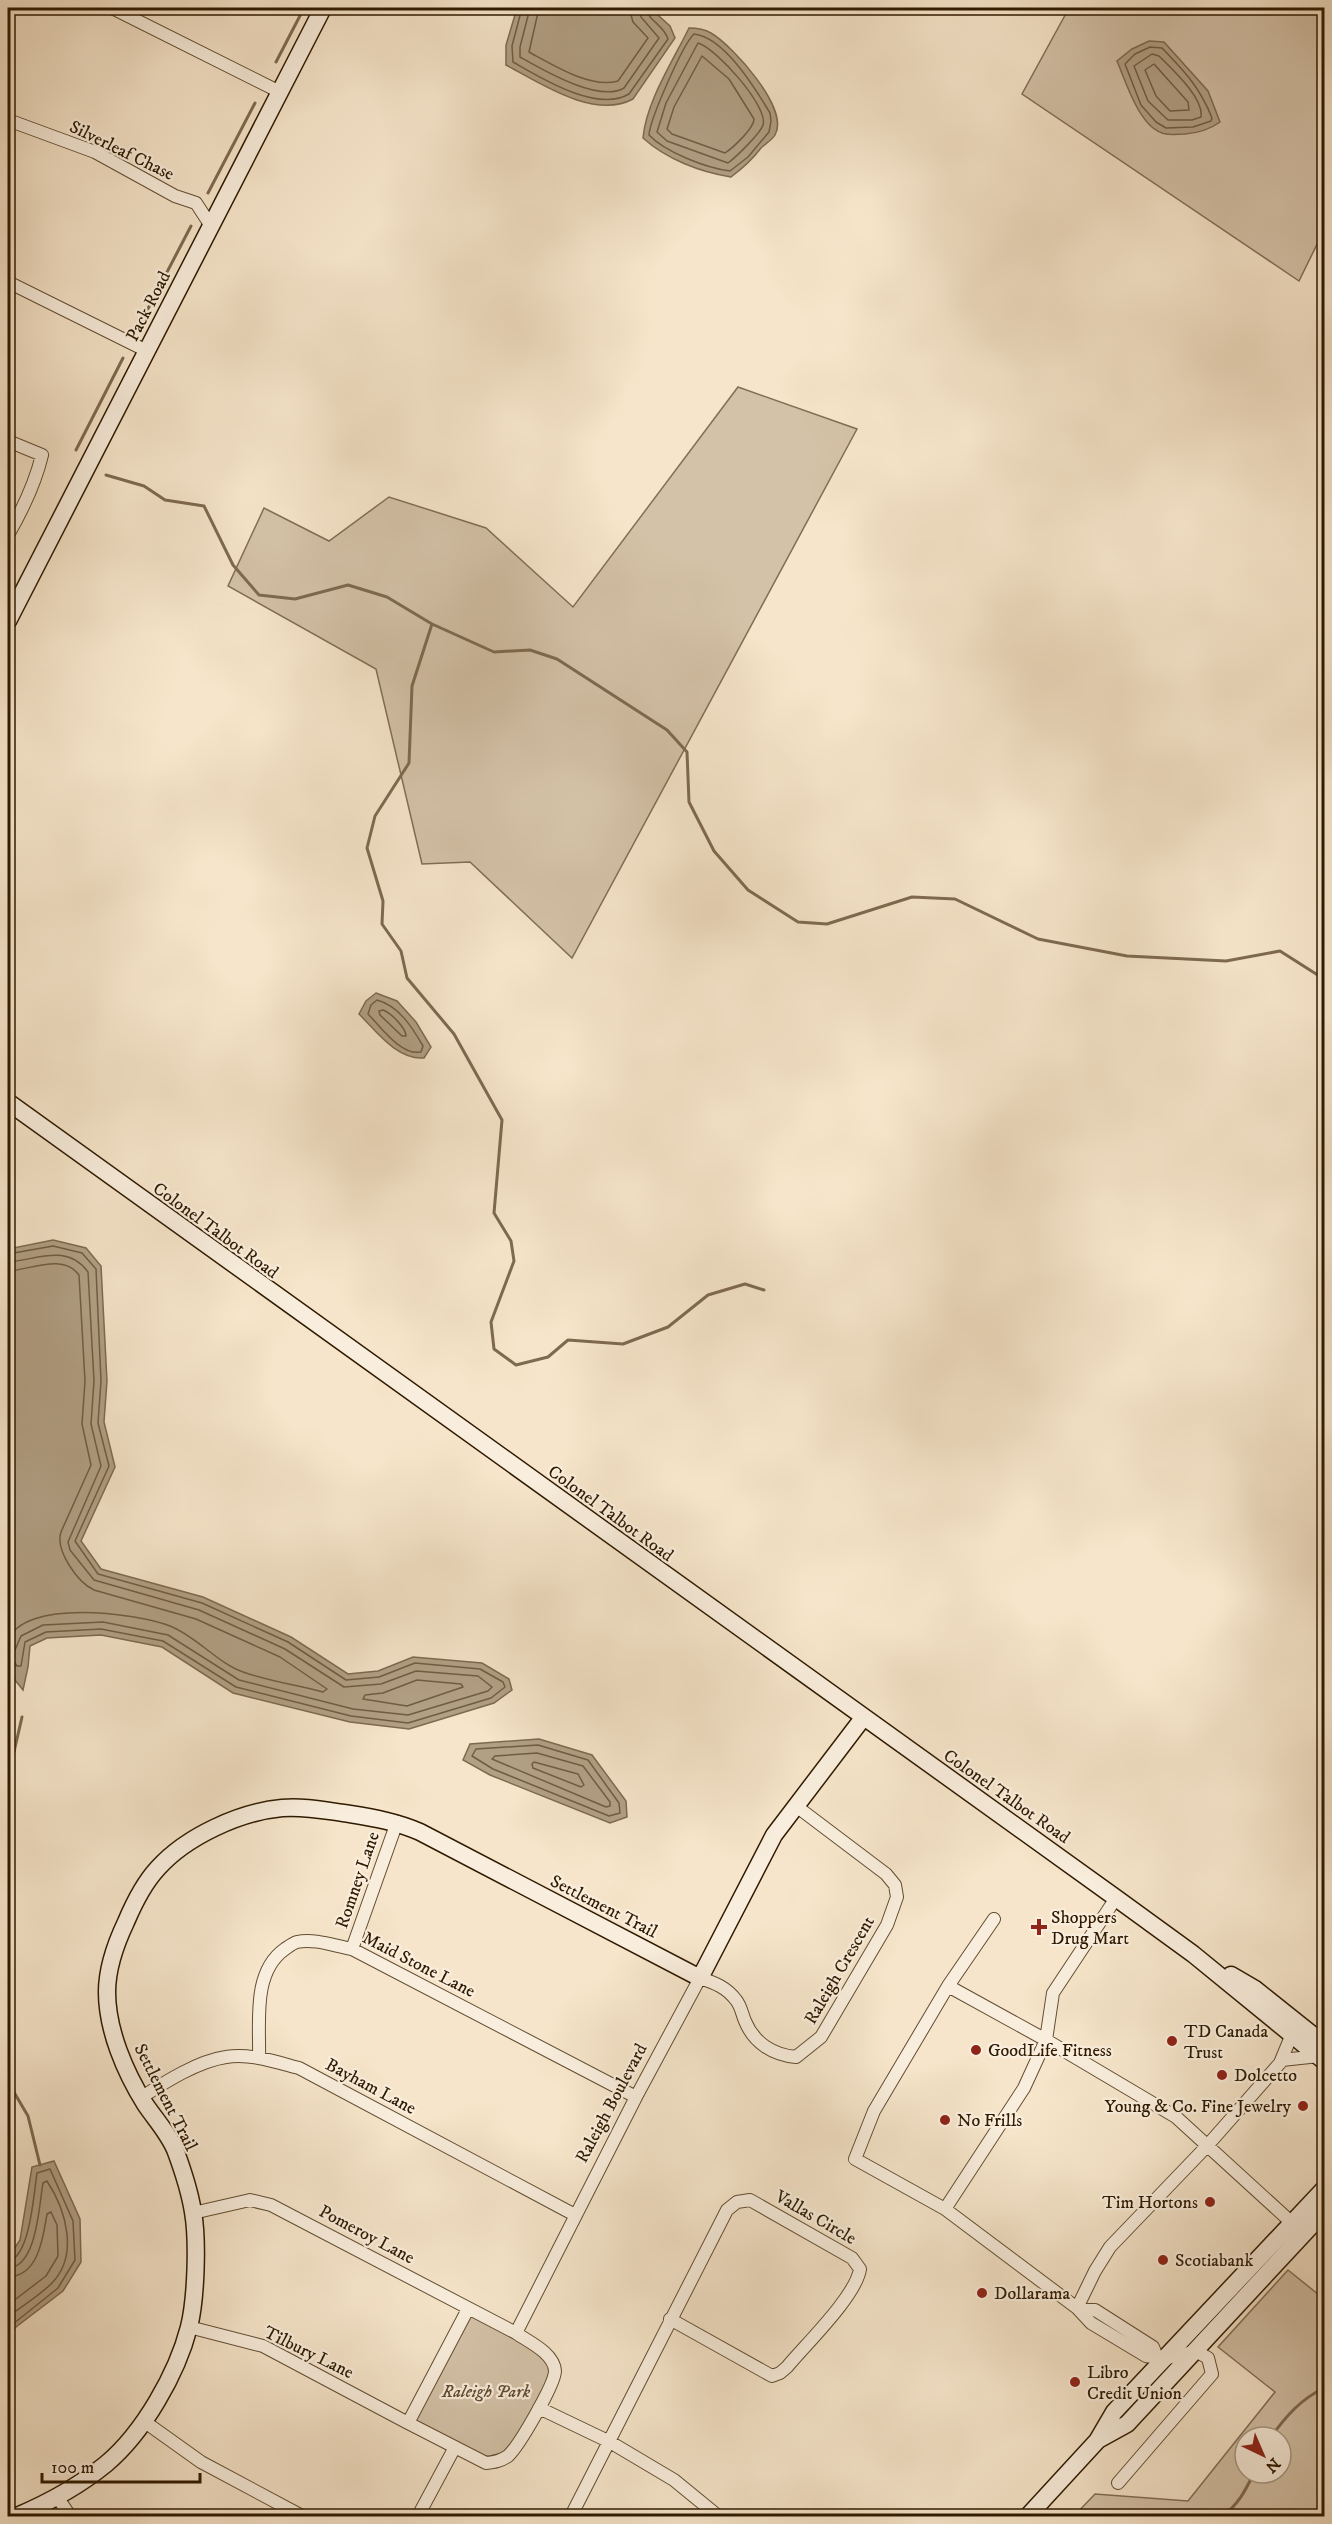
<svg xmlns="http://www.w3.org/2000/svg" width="1332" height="2524" viewBox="0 0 1332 2524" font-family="'IM FELL DW Pica',serif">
  <rect width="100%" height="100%" fill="#f6e5ca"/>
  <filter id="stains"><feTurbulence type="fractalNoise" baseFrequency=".00333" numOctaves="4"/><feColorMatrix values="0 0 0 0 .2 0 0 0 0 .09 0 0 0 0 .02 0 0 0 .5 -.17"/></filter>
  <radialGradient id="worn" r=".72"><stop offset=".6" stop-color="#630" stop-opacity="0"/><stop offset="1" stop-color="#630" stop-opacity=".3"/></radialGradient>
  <!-- green -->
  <path fill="#d4c2a8" stroke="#826e54" stroke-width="1.5" fill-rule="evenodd" d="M1069,8H1324V230L1299,281L1022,94Z
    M738,387L857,429L572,958L470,862L422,864L376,669L228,586L264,508L329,541L389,497L486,528L573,607Z
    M1288,2270L1324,2299V2516H1074L1095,2494L1188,2501L1275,2392L1218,2347ZM1245,2437H1281V2473H1245Z
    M468,2309L516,2333L555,2369L516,2447L486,2463L408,2423Z"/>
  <!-- water -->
  <path fill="#b2a085" stroke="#7e6a50" stroke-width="1.5" d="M517,8H650L670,26L675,38L633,99C594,120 540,83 506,65V45Z
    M689,28C697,28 704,29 711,33C733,46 790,109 775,135C772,140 765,144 761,148C752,160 743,168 731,177C700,172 666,159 643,138C646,102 673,61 689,28Z
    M1149,41L1164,42L1208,91L1220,122C1209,130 1199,133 1185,134C1179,134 1171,135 1166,134C1140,130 1126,82 1117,61L1132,49Z
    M376,993L397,1001L416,1022L431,1047L424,1058C397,1060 377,1032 359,1014L366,1001Z
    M53,1240L86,1248L101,1266L107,1381L104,1422L115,1467L81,1541L101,1569L203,1597L291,1637L348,1674L378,1671L413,1657L482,1663L509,1679L512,1690L494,1703L409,1729L350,1722L233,1693L162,1647L101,1635L47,1638L30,1646L28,1667L23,1690L15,1680L8,1655V1249Z
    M539,1739L592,1755L626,1801L627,1817L610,1823L490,1775L463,1760L470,1744Z
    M54,2161L80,2219L81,2262L63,2291L16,2327L8,2337V2258L20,2240L32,2167Z"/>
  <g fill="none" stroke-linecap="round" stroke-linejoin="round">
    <!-- shore -->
    <path stroke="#705d42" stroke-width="1.5" d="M522,8L512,46L513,62C541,78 597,113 629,94L668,39C664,25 648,21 646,8
      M530,8L520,47V57C543,70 599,103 624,88L659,38L641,17L638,8
      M539,8L529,52C553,65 591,89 618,81L648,38L633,22L629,8
      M694,34C724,37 755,88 770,113L771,121L769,132L748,157L730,171C706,168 665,152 649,135C650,119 683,44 694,34Z
      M698,43C716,48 769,107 763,125C760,134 736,157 728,163L667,141L657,132L666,103Z
      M1150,47L1162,48C1184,71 1200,87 1212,118L1211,121L1193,127L1166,128L1156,122L1141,105L1125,64L1135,54Z
      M1152,54L1159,56C1172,69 1204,98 1201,117L1192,120H1168L1148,101L1134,66Z
      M702,56L729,79L754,119C754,128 734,147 725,153L672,134L667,129L674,107Z
      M1154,64L1188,102L1189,110L1170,111L1156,96L1145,70Z
      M377,1000C399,1006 412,1027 423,1046L421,1052C401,1056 381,1027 368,1014L371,1005Z
      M383,1010C391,1013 406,1028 406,1036H402L380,1015L379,1011Z
      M8,1254L53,1246L82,1253L96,1269L101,1381L98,1423L109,1466L75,1541L98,1574L202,1603L288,1642L346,1680L379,1677L415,1663L480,1669L503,1682L505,1687L491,1698L408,1723L351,1716L236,1687L163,1641L101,1629L46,1632L25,1642L21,1666H17L13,1660L8,1659
      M8,1262C37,1260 67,1243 88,1272L94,1381L91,1424L101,1466L68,1542L70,1550L94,1580L199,1610L285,1649L344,1687L381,1684L416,1671L478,1676L492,1687L488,1691L408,1715L353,1709L239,1680L168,1635L103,1622L43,1625L21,1636L15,1650L8,1651
      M8,1271C30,1270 63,1253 79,1275L85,1381L82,1424L91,1465L61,1532C55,1550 77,1582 94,1590L196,1619L280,1657L327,1689L323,1692C297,1685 268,1681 243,1672C216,1662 196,1636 170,1626C136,1613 23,1598 8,1641
      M417,1680L461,1684L463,1687L407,1706L363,1699L365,1695L383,1693Z
      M538,1745L588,1760L619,1803L620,1813L609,1816L493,1769L472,1756L476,1749Z
      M537,1753L583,1766L610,1802V1806L606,1807L492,1759L495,1756Z
      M534,1762L578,1774L584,1785L581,1787L533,1768L532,1764Z
      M8,2261C30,2258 34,2192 37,2173L50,2169L73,2221L75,2260L58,2288L8,2328
      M8,2268C37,2267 39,2205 43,2183L47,2181C66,2210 79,2255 52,2283C39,2296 22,2306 8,2317
      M8,2277C39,2276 43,2237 47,2214L51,2212L57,2225L58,2256L46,2276L8,2305"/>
    <!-- stream -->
    <path stroke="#7e6a50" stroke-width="3" d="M276,62L304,8
      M208,193L255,103
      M140,324L191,226
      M76,450L123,358
      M106,475L144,486L165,500L204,506L233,565L259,595L295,599L348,585L387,597L432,624L494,652L530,650L557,659L667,730L687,752L689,802L714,851L748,890L798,922L827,924L912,897L955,899L1038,939L1127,956L1226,961L1280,951L1324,979
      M432,624L412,686L409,763L375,816L367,848L383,901L382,924L401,951L407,978L454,1034L502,1120L494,1213L511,1241L514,1261L491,1322L494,1349L516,1365L548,1357L568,1340L623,1344L668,1327L708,1295L745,1284L764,1290
      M8,1778L22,1717
      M8,2082L28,2116L40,2165
      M1271,2437C1286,2416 1301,2399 1324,2388
      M1222,2516C1238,2506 1246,2489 1254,2473"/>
    <!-- street casing -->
    <g stroke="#614d32" stroke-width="14">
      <path id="street" d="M112,8L280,92
        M8,120L95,152L175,196L196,203L211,226
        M8,282L147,351
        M8,441L42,455C35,484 23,509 8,535
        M352,1949L397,1822
        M948,1986L994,1919
        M259,2058C260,2022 252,1972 285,1949C288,1947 293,1943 297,1942C314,1938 335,1946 352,1949L636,2097
        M1282,2060L1319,2056
        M142,2097C165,2082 198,2061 226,2057C250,2053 276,2062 299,2068L575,2215
        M945,2209L855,2159L874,2111L948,1986L1046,2040L1053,1993L1116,1898
        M193,2213L250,2200L271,2205L516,2333C529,2342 554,2353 555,2371C555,2384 519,2446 508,2456C501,2461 495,2462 486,2463L408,2423L468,2309
        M1077,2308L945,2209L1024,2088L1046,2040L1176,2117L1291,2222
        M1081,2310H1095L1153,2347L1157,2357
        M189,2327L263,2346L408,2423
        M516,2333L636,2097L700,1978C715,1983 726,1987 736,2000C741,2006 742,2014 745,2021C754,2043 773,2055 796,2057L821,2037L887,1925L897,1897L895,1885L886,1874L796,1806
        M539,2408L610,2442L674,2480L718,2516
        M145,2422L201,2462L302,2516
        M1118,2483L1212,2374L1208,2358L1196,2351L1164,2359L1146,2356L1091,2323L1077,2308L1095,2271L1110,2247L1207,2146L1280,2063L1292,2034
        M58,2498L70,2516
        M418,2516L455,2447
        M571,2516L727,2210L737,2202L750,2200L852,2258L860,2269C856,2296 806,2344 787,2367L780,2373L772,2376L670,2319"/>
    </g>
    <!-- secondary casing -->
    <g stroke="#2f1a00" stroke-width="19">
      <path id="secondary" d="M8,621L323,8
        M8,1102L1116,1898L1193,1954L1324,2061
        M1231,1975L1255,1989L1324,2044
        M1098,2440L1127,2424L1324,2212
        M17,2516C50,2502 79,2486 106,2464C143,2433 177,2374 189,2327C196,2299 198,2241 193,2212C190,2193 183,2171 176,2152C170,2135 155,2119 145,2104C125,2072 107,2030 107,1992C107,1967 116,1943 126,1922C134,1903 144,1883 158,1868C187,1836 240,1812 282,1808C305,1806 327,1811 350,1814C375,1818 397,1822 420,1832L700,1978L774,1835L863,1718
        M1028,2516L1097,2441L1114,2412L1324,2189"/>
    </g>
    <!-- street -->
    <use href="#street" stroke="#f9eedd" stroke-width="12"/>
    <!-- secondary -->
    <use href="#secondary" stroke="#f9eedd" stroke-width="16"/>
  </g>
  <!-- markers -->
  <g fill="#8f2418" stroke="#f9eedd" stroke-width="2">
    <path d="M1036 1918h6v6h6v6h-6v6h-6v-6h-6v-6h6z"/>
    <circle cx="1172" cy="2041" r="6"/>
    <circle cx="976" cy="2050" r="6"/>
    <circle cx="1222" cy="2075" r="6"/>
    <circle cx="1303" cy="2106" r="6"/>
    <circle cx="945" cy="2120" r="6"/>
    <circle cx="1210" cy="2202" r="6"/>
    <circle cx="1163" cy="2260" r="6"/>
    <circle cx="982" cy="2293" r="6"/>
    <circle cx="1075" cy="2382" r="6"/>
  </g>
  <g text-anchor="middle" stroke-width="4.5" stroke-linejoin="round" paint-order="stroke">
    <!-- street labels -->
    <g font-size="18" fill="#2f1a00" stroke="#f9eedd">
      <text transform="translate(122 150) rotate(26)" y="6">Silverleaf Chase</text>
      <text transform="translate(148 306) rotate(-63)" y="6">Pack Road</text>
      <text transform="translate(216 1230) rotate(36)" y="6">Colonel Talbot Road</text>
      <text transform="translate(611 1513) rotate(36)" y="6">Colonel Talbot Road</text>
      <text transform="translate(1007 1796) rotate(35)" y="6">Colonel Talbot Road</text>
      <text transform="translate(357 1880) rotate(-71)" y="6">Romney Lane</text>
      <text transform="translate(604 1906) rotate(27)" y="6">Settlement Trail</text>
      <text transform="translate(419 1964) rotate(27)" y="6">Maid Stone Lane</text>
      <text transform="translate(839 1970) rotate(-60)" y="6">Raleigh Crescent</text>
      <text transform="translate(371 2086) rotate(28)" y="6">Bayham Lane</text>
      <text transform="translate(166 2097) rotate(63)" y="6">Settlement Trail</text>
      <text transform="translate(611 2103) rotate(-62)" y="6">Raleigh Boulevard</text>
      <text transform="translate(816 2217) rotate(30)" y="6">Vallas Circle</text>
      <text transform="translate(367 2234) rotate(28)" y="6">Pomeroy Lane</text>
      <text transform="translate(309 2352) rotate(26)" y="6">Tilbury Lane</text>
    </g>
    <!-- poi labels -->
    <g font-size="18" fill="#2f1a00" stroke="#f9eedd" text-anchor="start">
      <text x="1051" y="1923">Shoppers<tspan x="1051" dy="21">Drug Mart</tspan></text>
      <text x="1184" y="2037">TD Canada<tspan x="1184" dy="21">Trust</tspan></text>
      <text x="988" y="2056">GoodLife Fitness</text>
      <text x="1234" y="2081">Dolcetto</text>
      <text x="1291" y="2112" text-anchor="end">Young &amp; Co. Fine Jewelry</text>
      <text x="957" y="2126">No Frills</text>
      <text x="1198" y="2208" text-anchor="end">Tim Hortons</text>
      <text x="1175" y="2266">Scotiabank</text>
      <text x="994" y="2299">Dollarama</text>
      <text x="1087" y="2378">Libro<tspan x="1087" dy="21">Credit Union</tspan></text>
    </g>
    <!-- park labels -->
    <g font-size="18" font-style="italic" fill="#614c32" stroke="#f9eedd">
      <text x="486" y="2397">Raleigh Park</text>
    </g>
  </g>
  <!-- margin -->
  <rect width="1332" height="2524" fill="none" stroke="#f6e5ca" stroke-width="30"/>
  <rect x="9" y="9" width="1314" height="2506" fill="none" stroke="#2f1a00" stroke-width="3"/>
  <rect x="15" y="15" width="1302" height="2494" fill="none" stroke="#2f1a00" stroke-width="1.5"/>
  <!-- north arrow -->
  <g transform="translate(1263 2455) rotate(136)"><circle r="28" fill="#f9eedd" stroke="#a89985" stroke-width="1.5"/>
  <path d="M0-4.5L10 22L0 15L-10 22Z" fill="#8f2418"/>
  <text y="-9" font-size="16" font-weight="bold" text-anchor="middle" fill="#2f1a00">N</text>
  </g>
  <!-- scale -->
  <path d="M42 2473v9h158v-9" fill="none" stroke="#2f1a00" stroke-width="3"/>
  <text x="51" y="2473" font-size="18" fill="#2f1a00" stroke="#f9eedd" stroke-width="4.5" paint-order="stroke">100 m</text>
  <rect width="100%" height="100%" filter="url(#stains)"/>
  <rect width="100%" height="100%" fill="url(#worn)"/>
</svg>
